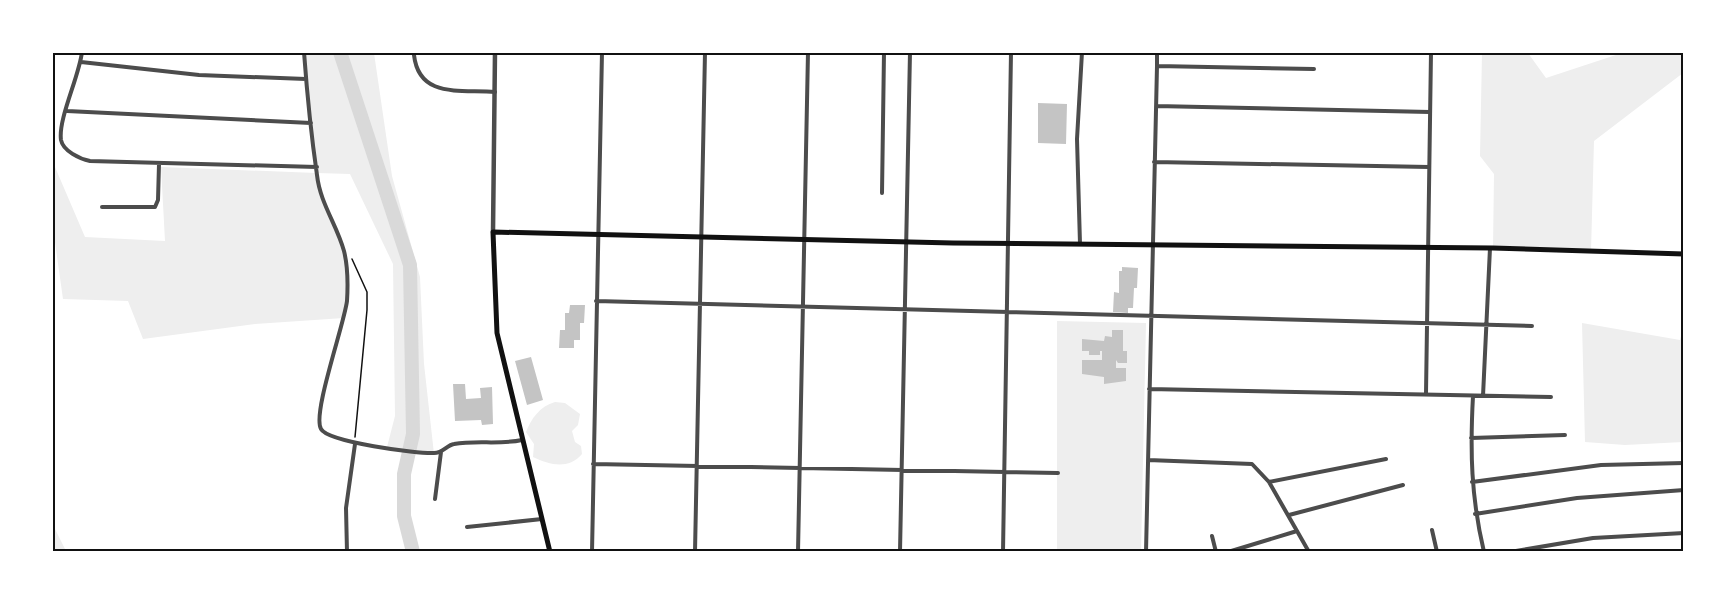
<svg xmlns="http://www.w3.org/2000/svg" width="1736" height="604" viewBox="0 0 1736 604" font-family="'Source Sans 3',sans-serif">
  <rect width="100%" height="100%" fill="#fff"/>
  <!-- green -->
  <path fill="#eee" d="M304,53H374L392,176L420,277L424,364L434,454L387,447L395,416L393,264L350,174L317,173L323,201L345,253L347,300L344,318L255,324L143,339L128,301L63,299L53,228L52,160L85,237L165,241L161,167L316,173Z
    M1482,53H1528L1546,78L1622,53H1683V73L1594,141L1591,251L1493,248L1494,174L1480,156Z
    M1057,321L1146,323L1141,551L1057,552Z
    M1582,323L1680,340L1683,328V442L1625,445L1585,442Z
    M555,402L565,403L580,414L578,425L572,431L575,442L581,446L582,454C568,470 550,465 533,457L534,444L526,432C531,419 540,406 555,402Z
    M53,525L66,551H53Z"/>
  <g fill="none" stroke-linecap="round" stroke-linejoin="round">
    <!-- river -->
    <path stroke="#d9d9d9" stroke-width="14" d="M340,52L410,265L413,434L404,474V516L413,552"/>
  </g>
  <!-- building -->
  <path fill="#c4c4c4" d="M1038,103L1067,104L1066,144L1038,143Z
    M1122,267L1138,268L1137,288H1134L1133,308H1128V313L1113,312L1114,292L1119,293V271H1122Z
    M570,305H585L584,323H580V340H574V348H559L560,330H565V313H569Z
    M1112,330H1123V351H1127V363H1118L1116,360V368H1126V381L1104,384V377L1082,374V360H1102V351H1100V355H1089V351H1082V339L1104,341L1105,336L1112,337Z
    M531,357L543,400L527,405L515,361Z
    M453,384H465L466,399L481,398L480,388L492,387L493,424L482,425L481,420L455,421Z"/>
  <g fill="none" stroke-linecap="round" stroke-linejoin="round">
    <!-- path -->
    <path stroke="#111" stroke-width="1.5" d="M352,259L367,292V310L355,437"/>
    <!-- minor -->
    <path stroke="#4c4c4c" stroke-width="4" d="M82,52C79,77 58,119 61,140C63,151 80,159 90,161L317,167
      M304,52C307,93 311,134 317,175C320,203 337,225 344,251C348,267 348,285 347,301C344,325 312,414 321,429C328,442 417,454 434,453C443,453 447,445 454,444C477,440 500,445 522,440
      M1157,52V66L1314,69
      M414,55C419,99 461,89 495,92
      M81,62L199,75L306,79
      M1156,106L1430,112
      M67,111L311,123
      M1154,162L1429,167
      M882,193L884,52
      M102,207H155L158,200L159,164
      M1080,244L1077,139L1082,52
      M596,301L1532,326
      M1149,389L1551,397
      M1426,394L1431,52
      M1473,396C1470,451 1471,497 1484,552
      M1483,396L1490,248
      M1471,438L1565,435
      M1148,460L1252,464L1269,482L1309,552
      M593,464L1058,473
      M1269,482L1386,459
      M1472,482L1601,465L1684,463
      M435,499L441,452
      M1475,514L1577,498L1684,490
      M1289,515L1403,485
      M467,527L542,519
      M1432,530L1437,552
      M1212,536L1216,552
      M347,552L346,508L355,444
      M592,552L602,52
      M695,552L705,52
      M798,552L808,52
      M900,552L910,52
      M1003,552L1011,52
      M1146,552L1157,66
      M1228,552L1297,531
      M1510,552L1593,538L1684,533"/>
    <!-- tertiary -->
    <path stroke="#4c4c4c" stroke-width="4.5" d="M493,232L495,52"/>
    <!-- secondary -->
    <path stroke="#111" stroke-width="5" d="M550,552L497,333L493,232L953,243L1493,248L1684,254"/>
  </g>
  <!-- border -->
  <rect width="1736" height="604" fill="none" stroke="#ffffff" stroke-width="108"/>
  <rect x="54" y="54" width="1628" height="496" fill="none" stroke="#111" stroke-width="2"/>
</svg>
